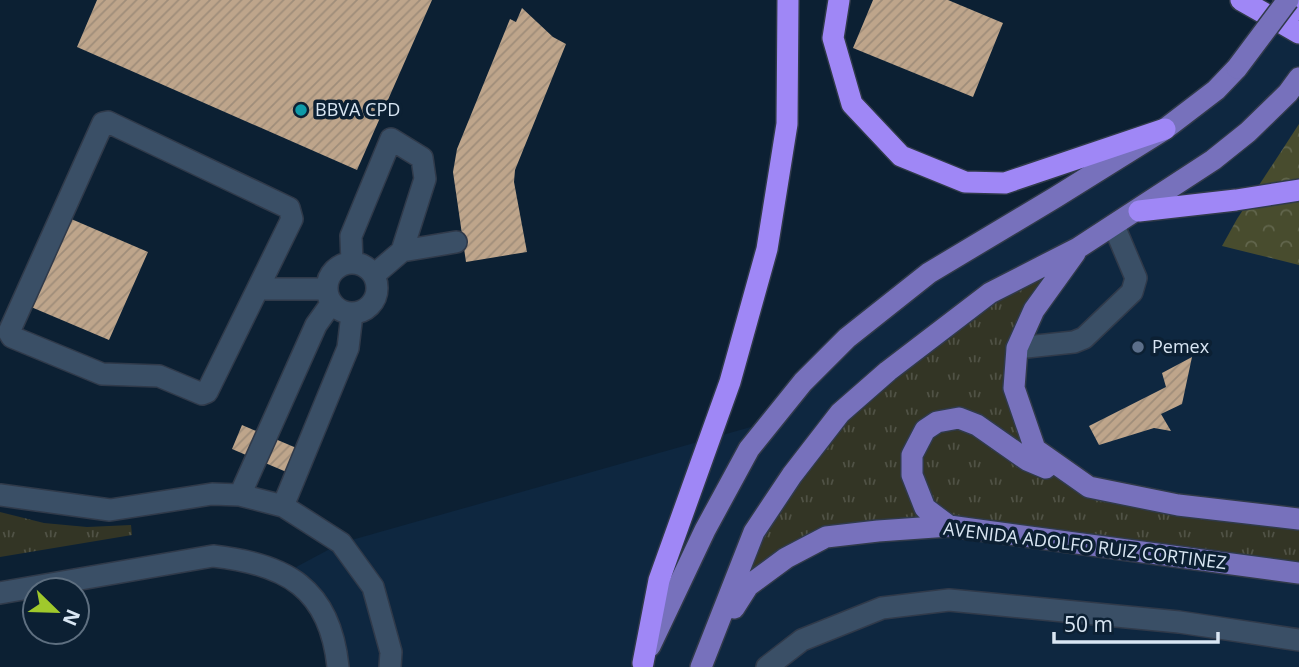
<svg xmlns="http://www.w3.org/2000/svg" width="1299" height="667" viewBox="0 0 1299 667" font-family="'Open Sans',sans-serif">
  <defs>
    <pattern id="grass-tufts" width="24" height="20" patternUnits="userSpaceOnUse" patternTransform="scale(1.75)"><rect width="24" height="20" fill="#333525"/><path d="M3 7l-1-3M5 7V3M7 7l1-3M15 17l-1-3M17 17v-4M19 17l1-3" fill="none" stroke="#505245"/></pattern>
    <pattern id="forest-crowns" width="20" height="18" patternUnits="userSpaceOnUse" patternTransform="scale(1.75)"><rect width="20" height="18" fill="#484c2e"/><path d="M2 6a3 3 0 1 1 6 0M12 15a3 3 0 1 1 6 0" fill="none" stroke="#62664d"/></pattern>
    <pattern id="building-hatch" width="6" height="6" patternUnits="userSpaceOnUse" patternTransform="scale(1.75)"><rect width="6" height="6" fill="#bea58b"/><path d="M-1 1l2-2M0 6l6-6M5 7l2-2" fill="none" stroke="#9f8d7a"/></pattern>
  </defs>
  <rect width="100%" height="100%" fill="#0c2033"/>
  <!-- built -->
  <path fill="#0e2740" d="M1299,0V667H338L330,628L285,573L341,543L772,421L847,338L1165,129Z"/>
  <!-- grass -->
  <path fill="url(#grass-tufts)" d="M1078,248L1017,348L1035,449L1089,487L1299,519V573L949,526L826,537L748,586L709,648L754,532L888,371Z
    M0,512L44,523L87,527L131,525L132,535L0,557Z"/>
  <!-- forest -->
  <path fill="url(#forest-crowns)" d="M1299,124V265L1222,246L1237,219Z"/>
  <!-- building -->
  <path fill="url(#building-hatch)" d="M97,0H432L357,170L77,47Z
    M873,0H948L1003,23L973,97L853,48Z
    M522,8L553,37L566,44L515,170L514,182L527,252L466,262L453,172L457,149L510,19L516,22Z
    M62,215L148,252L109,340L24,304Z
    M1192,357L1182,404L1161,414L1171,431L1154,428L1099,445L1089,426L1166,387L1162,373Z
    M242,425L313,455L303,479L232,449Z"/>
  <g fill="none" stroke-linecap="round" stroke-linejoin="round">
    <!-- minor casing -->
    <g stroke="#303a4a" stroke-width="24">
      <path id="minor" d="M108,122L289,208L292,219L207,392L202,394L159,376L102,374L12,337L9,332L103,123Z
        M327 288a25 25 0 1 1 50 0a25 25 0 1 1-50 0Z
        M352,263L351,236L391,139L422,158L425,179L402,251
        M374,275L402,251L456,242
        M258,289H326
        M1017,348L1074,342L1084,338L1132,292L1136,278L1114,226
        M0,495L110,510L212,494L240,495L283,506L341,543L373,587L391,652L390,667
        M240,495L316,325L331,304
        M283,506L348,348L352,314
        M0,593L213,556C286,564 330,588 338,667
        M767,667L802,640L882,608L949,600L1179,622L1299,640"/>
    </g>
    <!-- major casing -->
    <g stroke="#303a4a" stroke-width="24">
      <path id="major" d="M1075,253L1034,310L1017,348L1014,388L1035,449L1089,487L1178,505L1299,519
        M949,526L925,508L912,475V455L925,430L937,422L959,418L977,425L1027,460L1046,468
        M734,608L748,586L786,558L826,537L878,531L949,526L1299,573
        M650,646L705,530L749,449L803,382L847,338L929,273L1056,197L1165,129L1216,90L1237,68
        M701,667L754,532L792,475L840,413L888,371L990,293L1078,248L1213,160L1248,132L1288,93L1299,78"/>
    </g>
    <!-- highway casing -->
    <g stroke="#303a4a" stroke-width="24">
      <path id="highway" d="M839,0L833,38L852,104L901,156L965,182L1005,183L1165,129
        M1241,0L1299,33
        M1284,0L1299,10
        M1139,211L1236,200L1299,190
        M643,663L659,580L730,382L767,249L787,124L788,0"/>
    </g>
    <!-- minor -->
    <use href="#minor" stroke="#3a4f66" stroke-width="21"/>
    <!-- major -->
    <use href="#major" stroke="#7771bc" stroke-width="21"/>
    <!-- highway -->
    <use href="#highway" stroke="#9f87f6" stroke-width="21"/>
    <!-- major-bridge casing -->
    <g stroke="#303a4a" stroke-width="24" stroke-linecap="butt">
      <path id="major-bridge" d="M1237,68L1288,0"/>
    </g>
    <!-- major-bridge -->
    <use href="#major-bridge" stroke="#7771bc" stroke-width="21"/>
  </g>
  <!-- markers -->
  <circle fill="#0f9aa8" stroke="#0c2033" stroke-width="2.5" cx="301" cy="110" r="7"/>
  <circle fill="#5c6f8a" stroke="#0c2033" stroke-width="2.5" cx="1138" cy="347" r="7"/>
  <g text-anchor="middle" stroke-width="7" stroke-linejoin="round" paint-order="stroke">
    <!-- poi labels -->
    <g font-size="18" fill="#d9e6f3" stroke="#0c2033" text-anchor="start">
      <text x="315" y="116">BBVA CPD</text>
      <text x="1152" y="353">Pemex</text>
    </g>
    <!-- street labels -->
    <g font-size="18" fill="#d9e6f3" stroke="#0c2033">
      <text transform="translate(1085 546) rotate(7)" y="6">AVENIDA ADOLFO RUIZ CORTINEZ</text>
    </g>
  </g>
  <!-- north arrow -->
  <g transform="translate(56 611) rotate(113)"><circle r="33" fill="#0c2033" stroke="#5e6f80" stroke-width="2"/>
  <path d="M0-5L12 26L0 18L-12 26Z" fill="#a0c92c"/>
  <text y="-10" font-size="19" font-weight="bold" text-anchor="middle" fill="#d9e6f3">N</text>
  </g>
  <!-- scale -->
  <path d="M1054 632v10h164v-10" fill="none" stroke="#d9e6f3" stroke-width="3.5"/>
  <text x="1064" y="632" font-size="21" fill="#d9e6f3" stroke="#0c2033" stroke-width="5" paint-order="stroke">50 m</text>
</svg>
